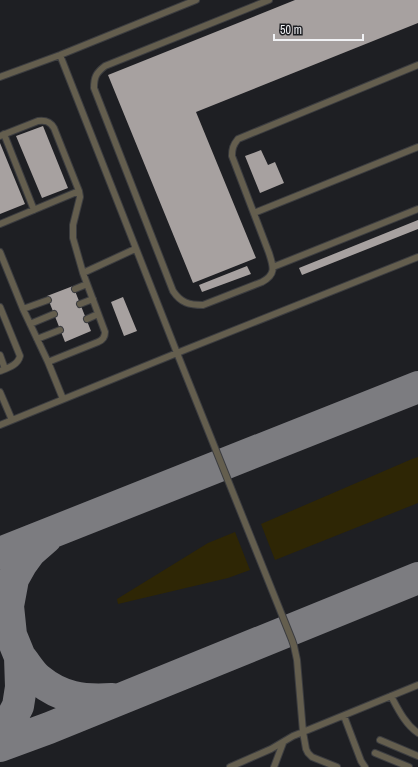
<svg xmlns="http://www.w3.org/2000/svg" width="418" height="767" viewBox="0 0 418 767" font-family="'Archivo Narrow',sans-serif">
  <rect width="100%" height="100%" fill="#1e1f23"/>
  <!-- sand -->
  <path fill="#2e2605" d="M418,457V503L275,560L261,524L412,459Z
    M235,532L250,570L228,578L118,604L117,599L208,543Z"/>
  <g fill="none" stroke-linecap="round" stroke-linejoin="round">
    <!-- taxiway -->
    <path stroke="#7c7c80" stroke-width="32" d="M0,553L418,387
      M20,657C26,664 31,673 38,679C61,698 83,701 112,699
      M0,735L9,723L18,706L21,687L20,657L11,635L8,606L13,579L22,563L30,552L46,538
      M0,746L49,728L418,578"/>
  </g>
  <!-- building -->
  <path fill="#a7a1a0" d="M295,0H418V23L196,112L256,258L193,283L108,75Z
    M43,126L68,188L42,198L16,136Z
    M0,143L25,204L0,214Z
    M261,150L268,165L275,162L284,183L260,193L245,156Z
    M418,220V229L302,275L299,268Z
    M247,266L251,274L202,292L199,285Z
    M73,286L91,331L65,342L47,296Z
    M123,297L137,331L124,336L111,302Z"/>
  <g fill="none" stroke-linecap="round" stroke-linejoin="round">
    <!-- service casing -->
    <g stroke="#3c3d40" stroke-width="8">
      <path id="service" d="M269,0L105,66C96,73 94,77 94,88L173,291C181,303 189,305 203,305L262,282C277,274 273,266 269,253L232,156C232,149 233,145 238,139L418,65
        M60,55L177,353L292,640L294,646L297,660L303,732L306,749L308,753L312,757L337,767
        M0,77L60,55L196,0
        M4,134L34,210
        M0,136L38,121C45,120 50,121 54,128L79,191L80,197L73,225V238L83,273L105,332C105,337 103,340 98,342L48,362
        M254,213L418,147
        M0,224L79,191
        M0,252L23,309L48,362L63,399
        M273,267L418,209
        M83,273L135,249
        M75,289L87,284
        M80,304L93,299
        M0,307L20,356C18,365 8,368 0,371
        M23,309L48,300
        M87,319L98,314
        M30,324L54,314
        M37,339L60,330
        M0,355L5,369
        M0,392L12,420
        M0,425L177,353L418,257
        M391,696C398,709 405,724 418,733
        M344,716L361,761L365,767
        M380,740L418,756
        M375,753L409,767
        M230,767L271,749L293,736L303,732L418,685
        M274,767L283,743"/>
    </g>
    <!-- service -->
    <use href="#service" stroke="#645e4e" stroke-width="6"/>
  </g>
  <!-- scale -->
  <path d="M274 34v6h89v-6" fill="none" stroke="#f1f2f5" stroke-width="2"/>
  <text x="280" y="34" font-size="12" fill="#f1f2f5" stroke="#1e1f23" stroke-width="3" paint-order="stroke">50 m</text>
</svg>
